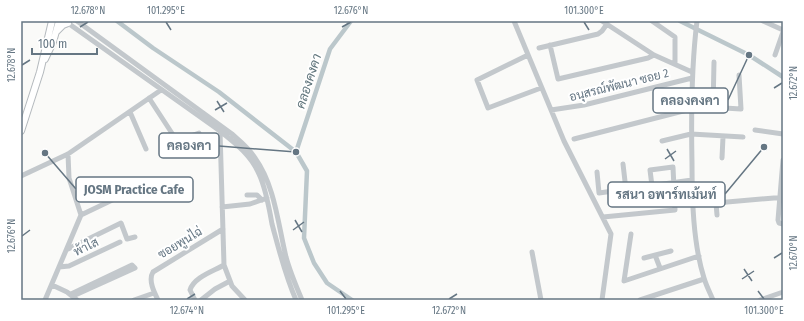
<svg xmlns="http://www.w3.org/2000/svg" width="804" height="321" viewBox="0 0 804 321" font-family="'Fira Sans Condensed',Sarabun,sans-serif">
  <rect width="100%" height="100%" fill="#fafaf8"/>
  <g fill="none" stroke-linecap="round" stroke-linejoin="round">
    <!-- canal -->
    <path stroke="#bbc7cb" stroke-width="4.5" d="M117,21L153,48L219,92L296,152L307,171L304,238L314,263L327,283L352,300
      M680,21L749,55L783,77
      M296,152L330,49L351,21"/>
    <!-- major casing -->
    <g stroke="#b5babe" stroke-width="8">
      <path id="major" d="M56,32L63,25L68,23
        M45,59L53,42L59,21
        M21,131L40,72L52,21"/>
    </g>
    <!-- minor -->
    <path stroke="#c3c8cc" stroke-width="5" d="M65,21L220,131C235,143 251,155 259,174C266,189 269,207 272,224C279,250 285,275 296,300
      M77,21L232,134C240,141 249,148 255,158C275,186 278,224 286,257C290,272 296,286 302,300
      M514,21L564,141L611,234L602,300
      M602,21L654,55L692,72
      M652,21L675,37V64
      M697,21C691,69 691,115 692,163C692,199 693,243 704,278C706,285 710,293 713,300
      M763,21L783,30
      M550,45L558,79L648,58L654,55
      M539,48L598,34L602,31L607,24
      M528,55L477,80L488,108L541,88
      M775,55L783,32
      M149,98L177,141L199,133
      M691,106L741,109L739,75
      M713,108L714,62
      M551,110L584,105L692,78
      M130,112L146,149
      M755,130L783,134
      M220,131L224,265L232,286L245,300
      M574,139L691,109
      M662,141L691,134L743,137
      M722,158L723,137
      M783,160L778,220L779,223L783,224
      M623,164L626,190
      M597,172L599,193L692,180
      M21,176L68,154L161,90
      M247,195H257L262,200
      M716,203L717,215
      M693,205L774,198H783
      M222,207L250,204L267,198
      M81,215L129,192
      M603,217L675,210L673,167L650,170L652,186
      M631,234L624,281L699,256
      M68,249L121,223L127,239L135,237
      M532,252L541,300
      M655,255L660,268
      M644,258L671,251
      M59,267L69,266L120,242
      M52,285L67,292L77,300
      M71,294L132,265L135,268L73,296
      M45,300L81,215L69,178L68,154
      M134,300L154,293
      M158,300C154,292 148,280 153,272L223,229
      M195,300L190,290C194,277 214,271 224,265
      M201,300L215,289L230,281
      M640,300L704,279
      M760,300L783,292"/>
    <!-- major -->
    <use href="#major" stroke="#fff" stroke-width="6"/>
  </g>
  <!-- ticks -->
  <path fill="none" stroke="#657683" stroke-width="1.5" d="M166,22L171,30M584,22L589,30M80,27L88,22M342,27L351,22M22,65L30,60M774,88L782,83M217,101L224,112M215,110L227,103M667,149L674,161M665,159L676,151M295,220L302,232M293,230L304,222M22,236L30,230M774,258L782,253M744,269L752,281M742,279L754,271M340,291L346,299M758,291L764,299M187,299L195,294M449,299L457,294"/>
  <g text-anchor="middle" stroke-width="4" stroke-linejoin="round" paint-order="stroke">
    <!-- street labels -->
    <g font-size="12" fill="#657683" stroke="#fff">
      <text transform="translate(619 85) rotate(-14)" y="4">อนุสรณ์พัฒนา ซอย 2</text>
      <text transform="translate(180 243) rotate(-31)" y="4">ซอยพูนไฉ่</text>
      <text transform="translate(86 247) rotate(-26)" y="4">พ้าใส</text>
    </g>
    <!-- water labels -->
    <g font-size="13" font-style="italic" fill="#60757c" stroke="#fff">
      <text transform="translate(308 81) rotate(-72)" y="5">คลองคงคา</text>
    </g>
  </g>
  <!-- callouts -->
  <path fill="none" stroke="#657683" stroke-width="1.5" d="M749 55L728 100M296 152L219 146M45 153L76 189M764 147L725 194"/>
  <g fill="#657683" stroke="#fff" stroke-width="1.5">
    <circle cx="749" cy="55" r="4"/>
    <circle cx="296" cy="152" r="4"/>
    <circle cx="45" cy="153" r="4"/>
    <circle cx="764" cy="147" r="4"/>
  </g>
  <g fill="#fff" stroke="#657683" stroke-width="1.5">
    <rect x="653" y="88" width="75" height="25" rx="4"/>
    <rect x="159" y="133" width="60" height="25" rx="4"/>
    <rect x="76" y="177" width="117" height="25" rx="4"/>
    <rect x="608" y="182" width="117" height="25" rx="4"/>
  </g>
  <g font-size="13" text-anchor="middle" font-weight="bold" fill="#657683">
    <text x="690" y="105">คลองคงคา</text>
    <text x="189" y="150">คลองคา</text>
    <text x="134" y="194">JOSM Practice Cafe</text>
    <text x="666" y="199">รสนา อพาร์ทเม้นท์</text>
  </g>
  <!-- border -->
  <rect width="804" height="321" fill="none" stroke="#ffffff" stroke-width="44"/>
  <!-- scale -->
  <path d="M32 48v6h65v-6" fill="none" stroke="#657683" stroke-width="2"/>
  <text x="38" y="48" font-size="12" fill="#657683" stroke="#ffffff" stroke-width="3" paint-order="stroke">100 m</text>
  <rect x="22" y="22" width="760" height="277" fill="none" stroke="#657683" stroke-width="1.5"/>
  <g font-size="10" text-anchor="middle" fill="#657683">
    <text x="88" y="14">12.678°N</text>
    <text x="166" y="14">101.295°E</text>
    <text x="351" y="14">12.676°N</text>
    <text x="584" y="14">101.300°E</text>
    <text transform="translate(11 65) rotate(-90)" y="4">12.678°N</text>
    <text transform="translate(793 83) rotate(-90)" y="4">12.672°N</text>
    <text transform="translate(11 236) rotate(-90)" y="4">12.676°N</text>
    <text transform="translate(793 253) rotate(-90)" y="4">12.670°N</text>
    <text x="187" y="314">12.674°N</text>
    <text x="346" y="314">101.295°E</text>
    <text x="449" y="314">12.672°N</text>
    <text x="764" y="314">101.300°E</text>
  </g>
</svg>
